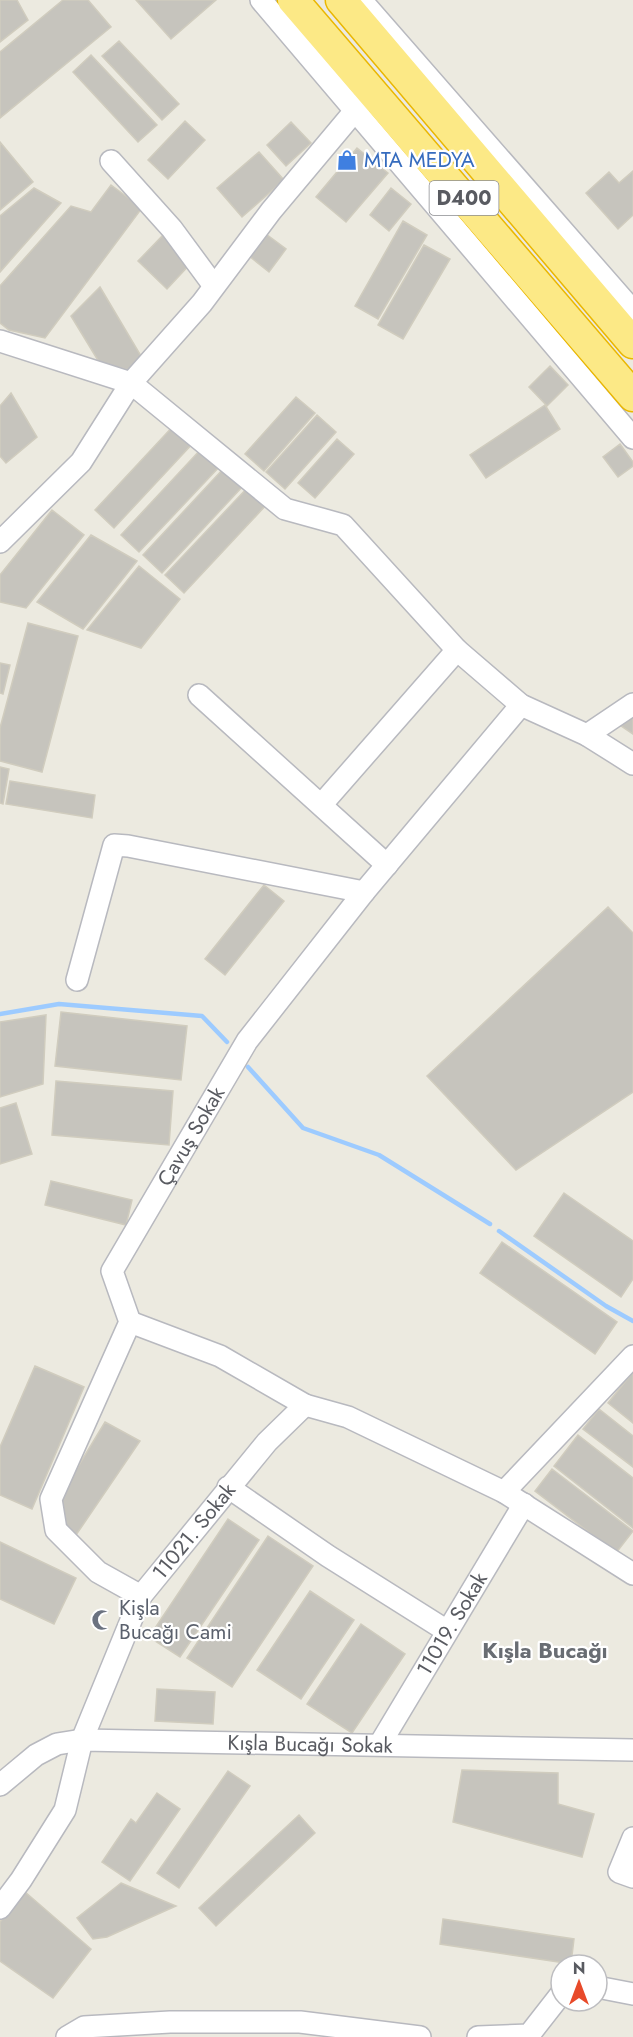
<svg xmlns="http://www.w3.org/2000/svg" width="633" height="2037" viewBox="0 0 633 2037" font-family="Jost,sans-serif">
  <rect width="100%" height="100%" fill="#eceae0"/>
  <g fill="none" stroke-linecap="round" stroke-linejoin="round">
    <!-- stream -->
    <path stroke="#9dcbff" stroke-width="4.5" d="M0,1014L59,1004L202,1016L227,1042
      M248,1067L303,1128L379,1155L490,1224
      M499,1231L606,1306L633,1321"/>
  </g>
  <!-- building -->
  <path fill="#c6c4bd" stroke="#d0ccbe" stroke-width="1.5" d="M0,0H17L28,20L0,42Z
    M63,0H88L111,27L0,118V52Z
    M136,0H216L171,39Z
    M119,41L179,104L162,120L102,56Z
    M91,55L157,125L138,142L73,72Z
    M185,121L205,140L168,179L148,160Z
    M291,122L311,143L286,166L267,145Z
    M0,142L33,182L0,210Z
    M357,148L388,173L346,222L316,197Z
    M259,152L284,180L242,217L217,188Z
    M633,171V215L618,229L586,193L609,172L619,183Z
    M111,185L142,208L45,338L9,330L0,323V286L71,206L91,212Z
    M34,188L61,203L0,272V216Z
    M391,188L411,204L389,231L370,215Z
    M403,221L427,235L378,319L355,306Z
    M164,234L193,261L167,289L138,261Z
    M266,234L286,249L269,272L249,256Z
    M424,245L450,259L403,339L378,325Z
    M100,287L144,361L129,370L99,362L71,316Z
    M550,366L568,385L547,406L529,387Z
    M11,393L37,437L6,463L0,456V406Z
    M296,397L315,413L264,471L245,454Z
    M545,405L560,429L486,478L470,455Z
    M317,415L336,432L285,489L266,472Z
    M176,423L195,441L114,528L95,510Z
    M337,439L354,454L315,498L298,483Z
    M620,444L633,462V466L618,477L603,457Z
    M202,448L221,465L139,552L121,535Z
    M224,468L243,486L162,573L143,555Z
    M250,485L269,502L184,593L165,575Z
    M52,510L84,535L26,608L0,602V575Z
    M91,535L137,561L83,629L37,602Z
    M139,566L180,599L141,648L87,630Z
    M28,623L78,636L42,772L0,761V728Z
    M0,663L10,665L3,694L0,693Z
    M633,715V734L621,726Z
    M0,767L9,769L3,804L0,803Z
    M10,781L95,795L92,818L6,804Z
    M264,885L284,901L225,975L205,959Z
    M608,907L633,933V1092L516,1170L427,1076Z
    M61,1012L187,1026L181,1080L55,1066Z
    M46,1015L43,1084L0,1097V1022Z
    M56,1081L173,1091L169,1145L52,1135Z
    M16,1103L32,1154L0,1164V1108Z
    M51,1181L132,1200L126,1225L45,1205Z
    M564,1193L633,1241V1279L621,1297L534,1236Z
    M502,1242L617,1322L595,1354L480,1273Z
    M35,1366L84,1387L32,1509L0,1495V1447Z
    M633,1372V1423L608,1403Z
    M599,1409L633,1436V1467L583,1429Z
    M105,1422L140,1441L74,1538L61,1529L56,1503Z
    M578,1435L633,1478V1528L554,1466Z
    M552,1469L633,1531L616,1553L535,1491Z
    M228,1519L259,1540L180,1657L149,1637Z
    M268,1536L313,1566L232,1687L187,1658Z
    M0,1542L76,1578L54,1624L0,1599Z
    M310,1591L354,1620L301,1699L257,1670Z
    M361,1624L405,1654L352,1733L307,1704Z
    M157,1689L215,1692L213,1724L155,1721Z
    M462,1770L558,1773V1804L594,1814L582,1857L453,1822Z
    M228,1771L250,1786L179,1888L157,1873Z
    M157,1793L180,1809L130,1881L102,1862L131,1819L136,1823Z
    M299,1815L315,1833L216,1926L199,1908Z
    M121,1883L176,1906L107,1937L93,1939L77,1918Z
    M24,1891L91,1949L53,1998L0,1961V1922Z
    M443,1919L574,1939L571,1964L440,1944Z"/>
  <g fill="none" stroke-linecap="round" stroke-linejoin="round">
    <!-- minor casing -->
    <g stroke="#b8b9bf" stroke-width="24">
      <g id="minor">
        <path d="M261,0L633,438"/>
        <path d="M361,0L633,311"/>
        <path d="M111,161L172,229L214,286"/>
        <path d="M0,341L131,383L202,303L271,211L364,100"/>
        <path d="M0,542L81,462L131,383L285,509L343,525L457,650L521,705L587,735L633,764"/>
        <path d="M199,695L387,865"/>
        <path d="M587,735L633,704"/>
        <path d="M322,804L457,650"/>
        <path d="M77,980L114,845L128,846L364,892"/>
        <path d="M130,1322L220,1356L305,1405L348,1417L504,1492L633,1574"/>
        <path d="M228,1487L328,1556L447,1631"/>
        <path d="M504,1492L633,1356"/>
        <path id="s1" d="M141,1596L98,1572L56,1530L51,1499L130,1322L112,1271L247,1041L364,892L521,705"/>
        <path id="s2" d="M380,1744L524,1504"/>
        <path id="s3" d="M0,1785L36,1755L57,1744L82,1740L633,1750"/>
        <path d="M633,1838L619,1872L633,1877"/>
        <path id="s4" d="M0,1908L21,1880L65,1810L82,1740L141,1596L267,1442L305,1405"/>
        <path d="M597,1987L633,1994"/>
        <path d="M67,2037L84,2027L170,2022H300L420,2037"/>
        <path d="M478,2037L529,2035L561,1994"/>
      </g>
    </g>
    <!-- highway casing -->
    <g stroke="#eab701" stroke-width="33">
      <path id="highway" d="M293,0L633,396
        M341,0L633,343"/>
    </g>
    <!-- minor -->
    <use href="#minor" stroke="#fff" stroke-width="21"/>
    <!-- highway -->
    <use href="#highway" stroke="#fce986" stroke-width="30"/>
  </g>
  <!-- icons -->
  <defs>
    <g id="shop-bare" transform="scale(1.62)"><path d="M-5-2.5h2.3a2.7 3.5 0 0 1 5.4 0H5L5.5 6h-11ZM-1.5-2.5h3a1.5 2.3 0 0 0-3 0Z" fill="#3f7fe0" stroke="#fff" stroke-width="2.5" paint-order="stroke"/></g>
    <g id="mosque-bare" transform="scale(1.62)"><path d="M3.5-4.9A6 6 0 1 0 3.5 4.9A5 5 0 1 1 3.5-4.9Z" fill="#6b7280" stroke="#fff" stroke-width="2.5" paint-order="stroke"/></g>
  </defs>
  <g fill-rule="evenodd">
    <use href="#shop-bare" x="347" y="160"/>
    <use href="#mosque-bare" x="102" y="1620"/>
  </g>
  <g text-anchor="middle" stroke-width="4.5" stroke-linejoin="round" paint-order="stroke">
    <!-- shield labels -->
    <rect fill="#fff" stroke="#8b8c90" stroke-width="1.5" x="429.5" y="181" width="69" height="34" rx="4.5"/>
    <g font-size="20" font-weight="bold" fill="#595b61">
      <text x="464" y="205">D400</text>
    </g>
    <!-- shop labels -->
    <g font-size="21" fill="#366cbe" stroke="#fff" text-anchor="start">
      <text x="364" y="167">MTA MEDYA</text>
    </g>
    <!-- street labels -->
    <g font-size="21" fill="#595b61" stroke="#fff">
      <text dy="7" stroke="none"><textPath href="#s1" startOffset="544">Çavuş Sokak</textPath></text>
      <text dy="7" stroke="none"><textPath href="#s4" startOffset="429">11021. Sokak</textPath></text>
      <text dy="7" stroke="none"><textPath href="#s2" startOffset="140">11019. Sokak</textPath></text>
      <text dy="7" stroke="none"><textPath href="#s3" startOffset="324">Kışla Bucağı Sokak</textPath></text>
    </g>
    <!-- worship labels -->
    <g font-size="21" fill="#5b616d" stroke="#fff" text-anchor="start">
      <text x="119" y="1615">Kişla<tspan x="119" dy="24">Bucağı Cami</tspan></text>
    </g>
    <!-- neighbourhood labels -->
    <g font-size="22" font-weight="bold" fill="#696d73" stroke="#fff">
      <text x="545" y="1658">Kışla Bucağı</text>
    </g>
  </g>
  <!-- north arrow -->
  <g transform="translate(579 1983)"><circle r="28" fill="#ffffff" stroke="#bdbdc0" stroke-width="1.5"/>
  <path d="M0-4.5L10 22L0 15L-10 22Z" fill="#e84a2a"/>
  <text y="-9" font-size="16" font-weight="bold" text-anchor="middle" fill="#595b61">N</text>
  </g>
</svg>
